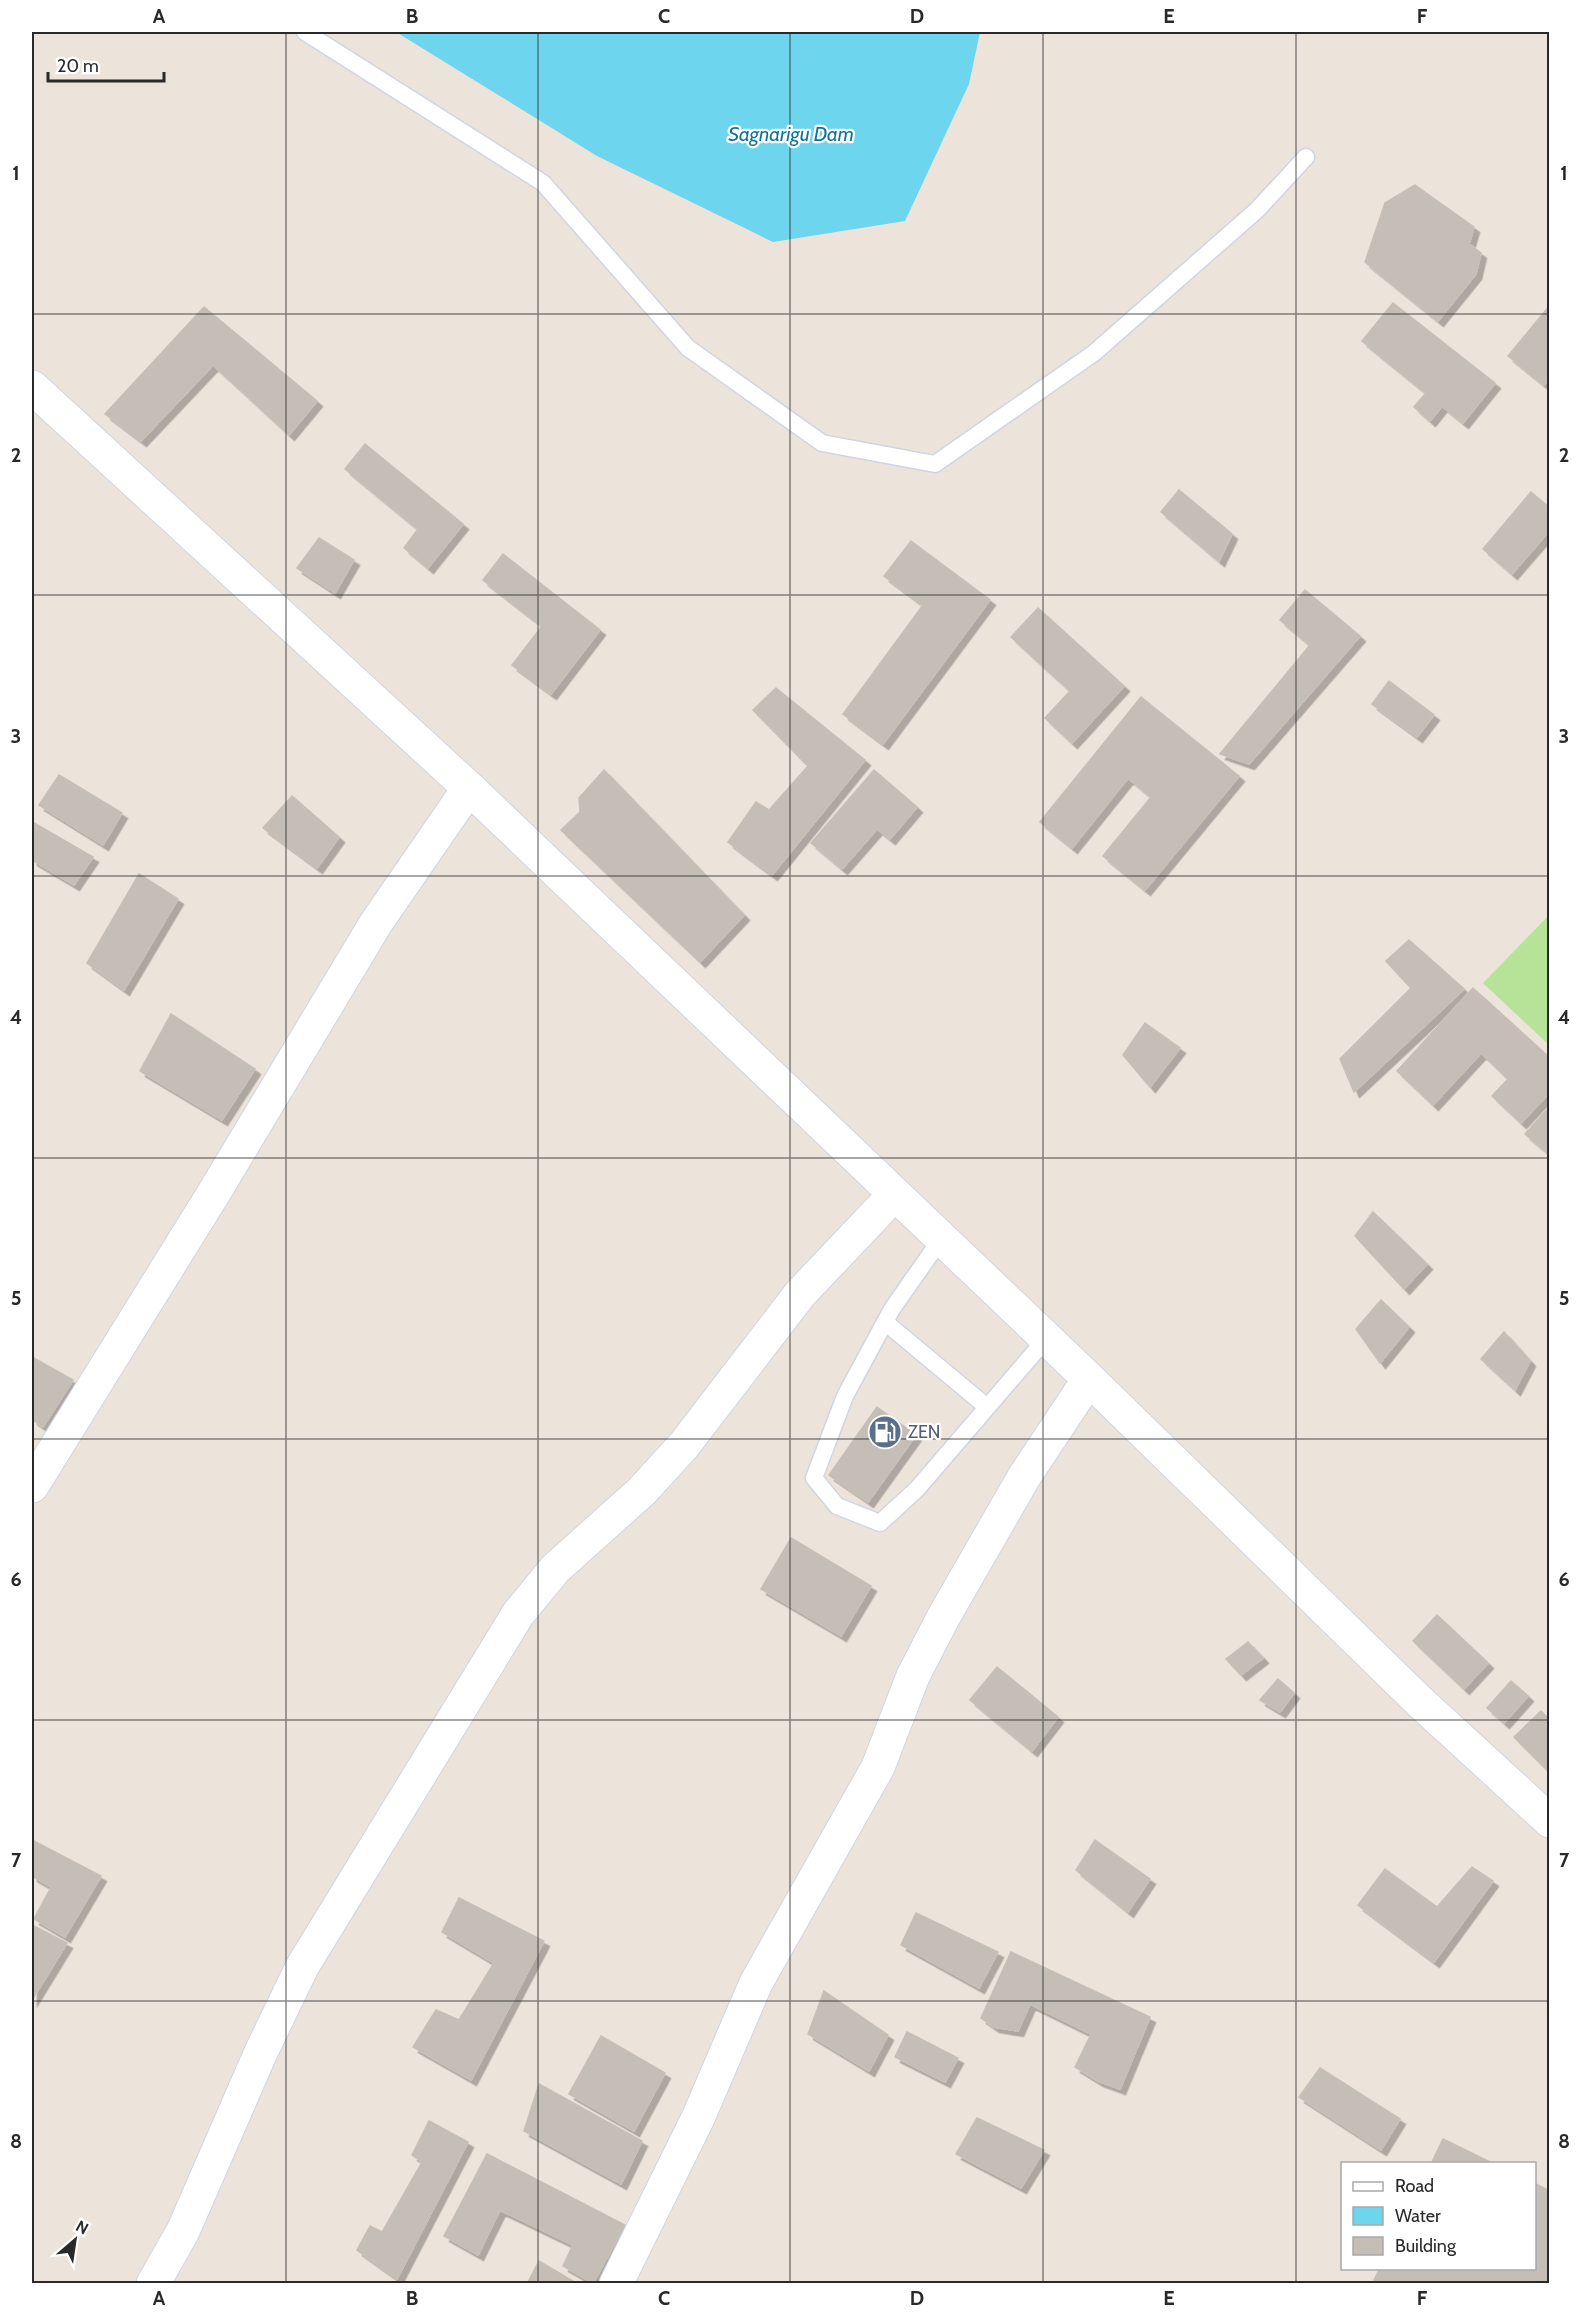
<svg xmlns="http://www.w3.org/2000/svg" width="1581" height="2315" viewBox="0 0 1581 2315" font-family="Cabin,sans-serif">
  <defs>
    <filter id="shadow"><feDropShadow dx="5.5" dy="5.5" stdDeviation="0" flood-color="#0004"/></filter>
  </defs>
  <rect width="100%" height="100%" fill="#ece3db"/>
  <!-- green -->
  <path fill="#b6e397" d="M1549,915V1045L1483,983Z"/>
  <!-- water -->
  <path fill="#6dd5ee" d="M396,32H980L969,84L905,221L773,242L597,156Z"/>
  <!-- building -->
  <path fill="#c4beb7" stroke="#c7bfb5" stroke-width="1.5" filter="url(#shadow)" d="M1415,185L1474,227L1469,244L1481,253L1476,274L1438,321L1365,262L1385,203Z
    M1393,303L1495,383L1463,423L1442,406L1430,421L1414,407L1426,393L1362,341Z
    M1550,305V378L1544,385L1508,356Z
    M204,307L317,401L289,435L213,365L141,441L105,414Z
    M365,444L463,524L428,568L404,548L418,529L345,469Z
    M1179,490L1232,534L1219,561L1161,512Z
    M1531,492L1550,508V530L1512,574L1483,549Z
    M319,538L354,560L335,593L297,568Z
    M911,541L990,600L883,744L843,714L923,605L884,576Z
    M503,554L600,630L551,694L512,665L542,626L483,580Z
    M1305,590L1360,636L1249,764L1220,754L1310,645L1280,620Z
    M1038,608L1124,686L1072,743L1045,718L1070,691L1011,637Z
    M1389,681L1434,715L1417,737L1372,704Z
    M776,688L865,760L772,875L728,842L756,802L769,810L808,766L753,710Z
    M1141,697L1239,776L1145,890L1103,856L1151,797L1128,778L1072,848L1040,822Z
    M604,770L744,915L700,962L561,830L580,812L579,798Z
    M874,770L917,807L890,839L877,829L842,869L811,843Z
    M59,775L122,813L103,845L39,805Z
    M292,796L339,837L317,868L263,828Z
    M34,823L93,857L74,885L32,860V827Z
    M139,874L178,899L124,990L87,963Z
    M1409,940L1464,989L1354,1092L1340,1059L1411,988L1386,961Z
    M1473,988L1550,1058V1092L1521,1123L1492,1096L1508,1079L1481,1053L1433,1105L1397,1071Z
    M171,1014L255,1069L222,1120L140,1071Z
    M1145,1023L1180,1048L1150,1087L1123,1055Z
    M1550,1106V1155L1525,1134Z
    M1373,1212L1427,1264L1404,1289L1355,1236Z
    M1381,1300L1409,1327L1380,1363L1356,1329Z
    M1504,1332L1530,1361L1515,1390L1481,1359Z
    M32,1357L73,1380L43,1427L32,1419Z
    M877,1407L916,1435L868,1502L829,1475Z
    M791,1538L871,1586L841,1636L761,1589Z
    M1437,1615L1488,1663L1464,1689L1413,1641Z
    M1248,1642L1263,1658L1241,1675L1226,1659Z
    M997,1667L1058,1717L1032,1751L970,1700Z
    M1278,1679L1294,1693L1280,1712L1260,1700Z
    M1511,1681L1528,1696L1504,1723L1487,1708Z
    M1541,1711L1550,1720V1773L1514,1737Z
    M32,1840L101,1876L65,1937L34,1919L51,1887L32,1876Z
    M1095,1840L1150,1879L1128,1912L1076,1870Z
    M1472,1867L1493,1881L1434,1962L1358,1905L1385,1869L1437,1907Z
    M459,1898L544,1941L471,2080L413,2047L436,2010L459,2020L494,1963L442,1932Z
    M916,1913L998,1952L979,1988L901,1945Z
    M32,1925L67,1943L32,2000Z
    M1011,1952L1150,2017L1120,2089L1098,2081L1075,2067L1091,2034L1030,2004L1018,2031L994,2027L981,2018Z
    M824,1991L888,2035L869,2071L808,2034Z
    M907,2032L958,2058L945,2082L895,2057Z
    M601,2036L665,2073L634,2131L569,2094Z
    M1320,2068L1400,2119L1381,2150L1299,2097Z
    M539,2084L642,2141L621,2184L524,2131Z
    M977,2118L1044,2150L1021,2188L956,2154Z
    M429,2121L468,2142L397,2279L357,2250L370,2226L382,2232L422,2162L412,2155Z
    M1443,2139L1494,2164H1431Z
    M487,2154L625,2225L593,2283L563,2266L573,2245L500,2210L478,2255L444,2236Z
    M1534,2183L1550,2191V2284H1381L1374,2280L1380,2268H1534Z
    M539,2261L578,2284H527Z"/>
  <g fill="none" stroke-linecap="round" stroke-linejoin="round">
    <!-- service casing -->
    <g stroke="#d0d5e2" stroke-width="19">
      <path id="service" d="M305,32L543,183L688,348L822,443L935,464L1094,353L1257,210L1306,157
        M941,1239L892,1309L845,1396L814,1478L837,1506L880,1523L917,1489L1046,1339
        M885,1322L987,1407"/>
    </g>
    <!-- minor casing -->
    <g stroke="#d0d5e2" stroke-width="35">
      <path id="minor" d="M32,1486L215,1191L376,923L469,788
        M153,2284L183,2231L261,2052L302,1967L518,1614L555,1569L642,1491L684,1445L800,1294L894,1195
        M616,2284L698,2118L756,1983L878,1767L913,1676L944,1616L1024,1477L1089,1379"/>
    </g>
    <!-- tertiary casing -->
    <g stroke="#d0d5e2" stroke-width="35">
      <path id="tertiary" d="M32,387L469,788L1089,1379L1419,1701L1550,1821"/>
    </g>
    <!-- service -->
    <use href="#service" stroke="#fff" stroke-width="16"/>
    <!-- minor -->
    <use href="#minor" stroke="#fff" stroke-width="33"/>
    <!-- tertiary -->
    <use href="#tertiary" stroke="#fff" stroke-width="33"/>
  </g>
  <!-- grid -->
  <path fill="none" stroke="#292929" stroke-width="1.5" stroke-opacity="0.55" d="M286,32V2284M538,32V2284M790,32V2284M1043,32V2284M1296,32V2284M32,314H1550M32,595H1550M32,876H1550M32,1158H1550M32,1439H1550M32,1720H1550M32,2001H1550"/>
  <!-- icons -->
  <defs>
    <g id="fuel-disc" transform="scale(1.725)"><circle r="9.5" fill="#5c6f8a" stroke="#fff"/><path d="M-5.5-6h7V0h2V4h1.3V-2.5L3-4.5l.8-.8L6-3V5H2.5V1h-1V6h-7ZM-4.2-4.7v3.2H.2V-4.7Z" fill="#fff"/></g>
  </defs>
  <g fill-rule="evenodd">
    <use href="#fuel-disc" x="885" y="1432"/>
  </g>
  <g text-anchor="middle" stroke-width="4.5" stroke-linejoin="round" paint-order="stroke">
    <!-- service labels -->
    <g font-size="18" fill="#4e5e75" stroke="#fff" text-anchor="start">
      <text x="908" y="1438">ZEN</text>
    </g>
    <!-- water labels -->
    <g font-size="20" font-style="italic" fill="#0d739a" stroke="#fff">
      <text x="791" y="141">Sagnarigu Dam</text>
    </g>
  </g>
  <!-- border -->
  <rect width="1581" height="2315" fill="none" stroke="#ffffff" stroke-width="66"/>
  <!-- legend -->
  <rect x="1341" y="2162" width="195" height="108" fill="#ffffff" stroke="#a9a9a9" stroke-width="1.5"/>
  <rect x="1353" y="2182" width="30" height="9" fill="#ffffff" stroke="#a9a9a9" stroke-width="1.5"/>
  <text x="1395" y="2192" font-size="18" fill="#292929">Road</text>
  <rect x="1353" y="2207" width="30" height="18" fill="#6dd5ee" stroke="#a9a9a9" stroke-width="1.5"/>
  <text x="1395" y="2222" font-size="18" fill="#292929">Water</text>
  <rect x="1353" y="2237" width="30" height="18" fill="#c4beb7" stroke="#a9a9a9" stroke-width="1.5"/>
  <text x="1395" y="2252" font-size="18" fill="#292929">Building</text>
  <!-- north arrow -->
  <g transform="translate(75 2240) rotate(29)" stroke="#ffffff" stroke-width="4.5" paint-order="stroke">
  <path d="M0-4.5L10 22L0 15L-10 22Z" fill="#292929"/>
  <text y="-9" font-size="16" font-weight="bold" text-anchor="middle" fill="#292929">N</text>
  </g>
  <!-- scale -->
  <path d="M48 72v9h116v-9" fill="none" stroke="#292929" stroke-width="3"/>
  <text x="57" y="72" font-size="18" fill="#292929" stroke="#ffffff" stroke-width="4.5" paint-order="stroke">20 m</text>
  <rect x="33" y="33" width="1515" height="2249" fill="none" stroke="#292929" stroke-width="2"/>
  <g font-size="20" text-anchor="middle" font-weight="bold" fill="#292929">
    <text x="159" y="23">A</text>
    <text x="412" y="23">B</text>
    <text x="664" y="23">C</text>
    <text x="917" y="23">D</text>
    <text x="1169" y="23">E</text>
    <text x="1422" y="23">F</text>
    <text x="16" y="180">1</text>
    <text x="1564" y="180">1</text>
    <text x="16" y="462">2</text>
    <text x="1564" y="462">2</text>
    <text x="16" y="743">3</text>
    <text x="1564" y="743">3</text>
    <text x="16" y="1024">4</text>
    <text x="1564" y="1024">4</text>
    <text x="16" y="1305">5</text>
    <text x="1564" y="1305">5</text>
    <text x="16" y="1586">6</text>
    <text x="1564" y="1586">6</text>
    <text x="16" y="1867">7</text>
    <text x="1564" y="1867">7</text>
    <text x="16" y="2148">8</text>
    <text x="1564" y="2148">8</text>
    <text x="159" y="2305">A</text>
    <text x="412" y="2305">B</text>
    <text x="664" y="2305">C</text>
    <text x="917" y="2305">D</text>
    <text x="1169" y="2305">E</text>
    <text x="1422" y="2305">F</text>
  </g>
</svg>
